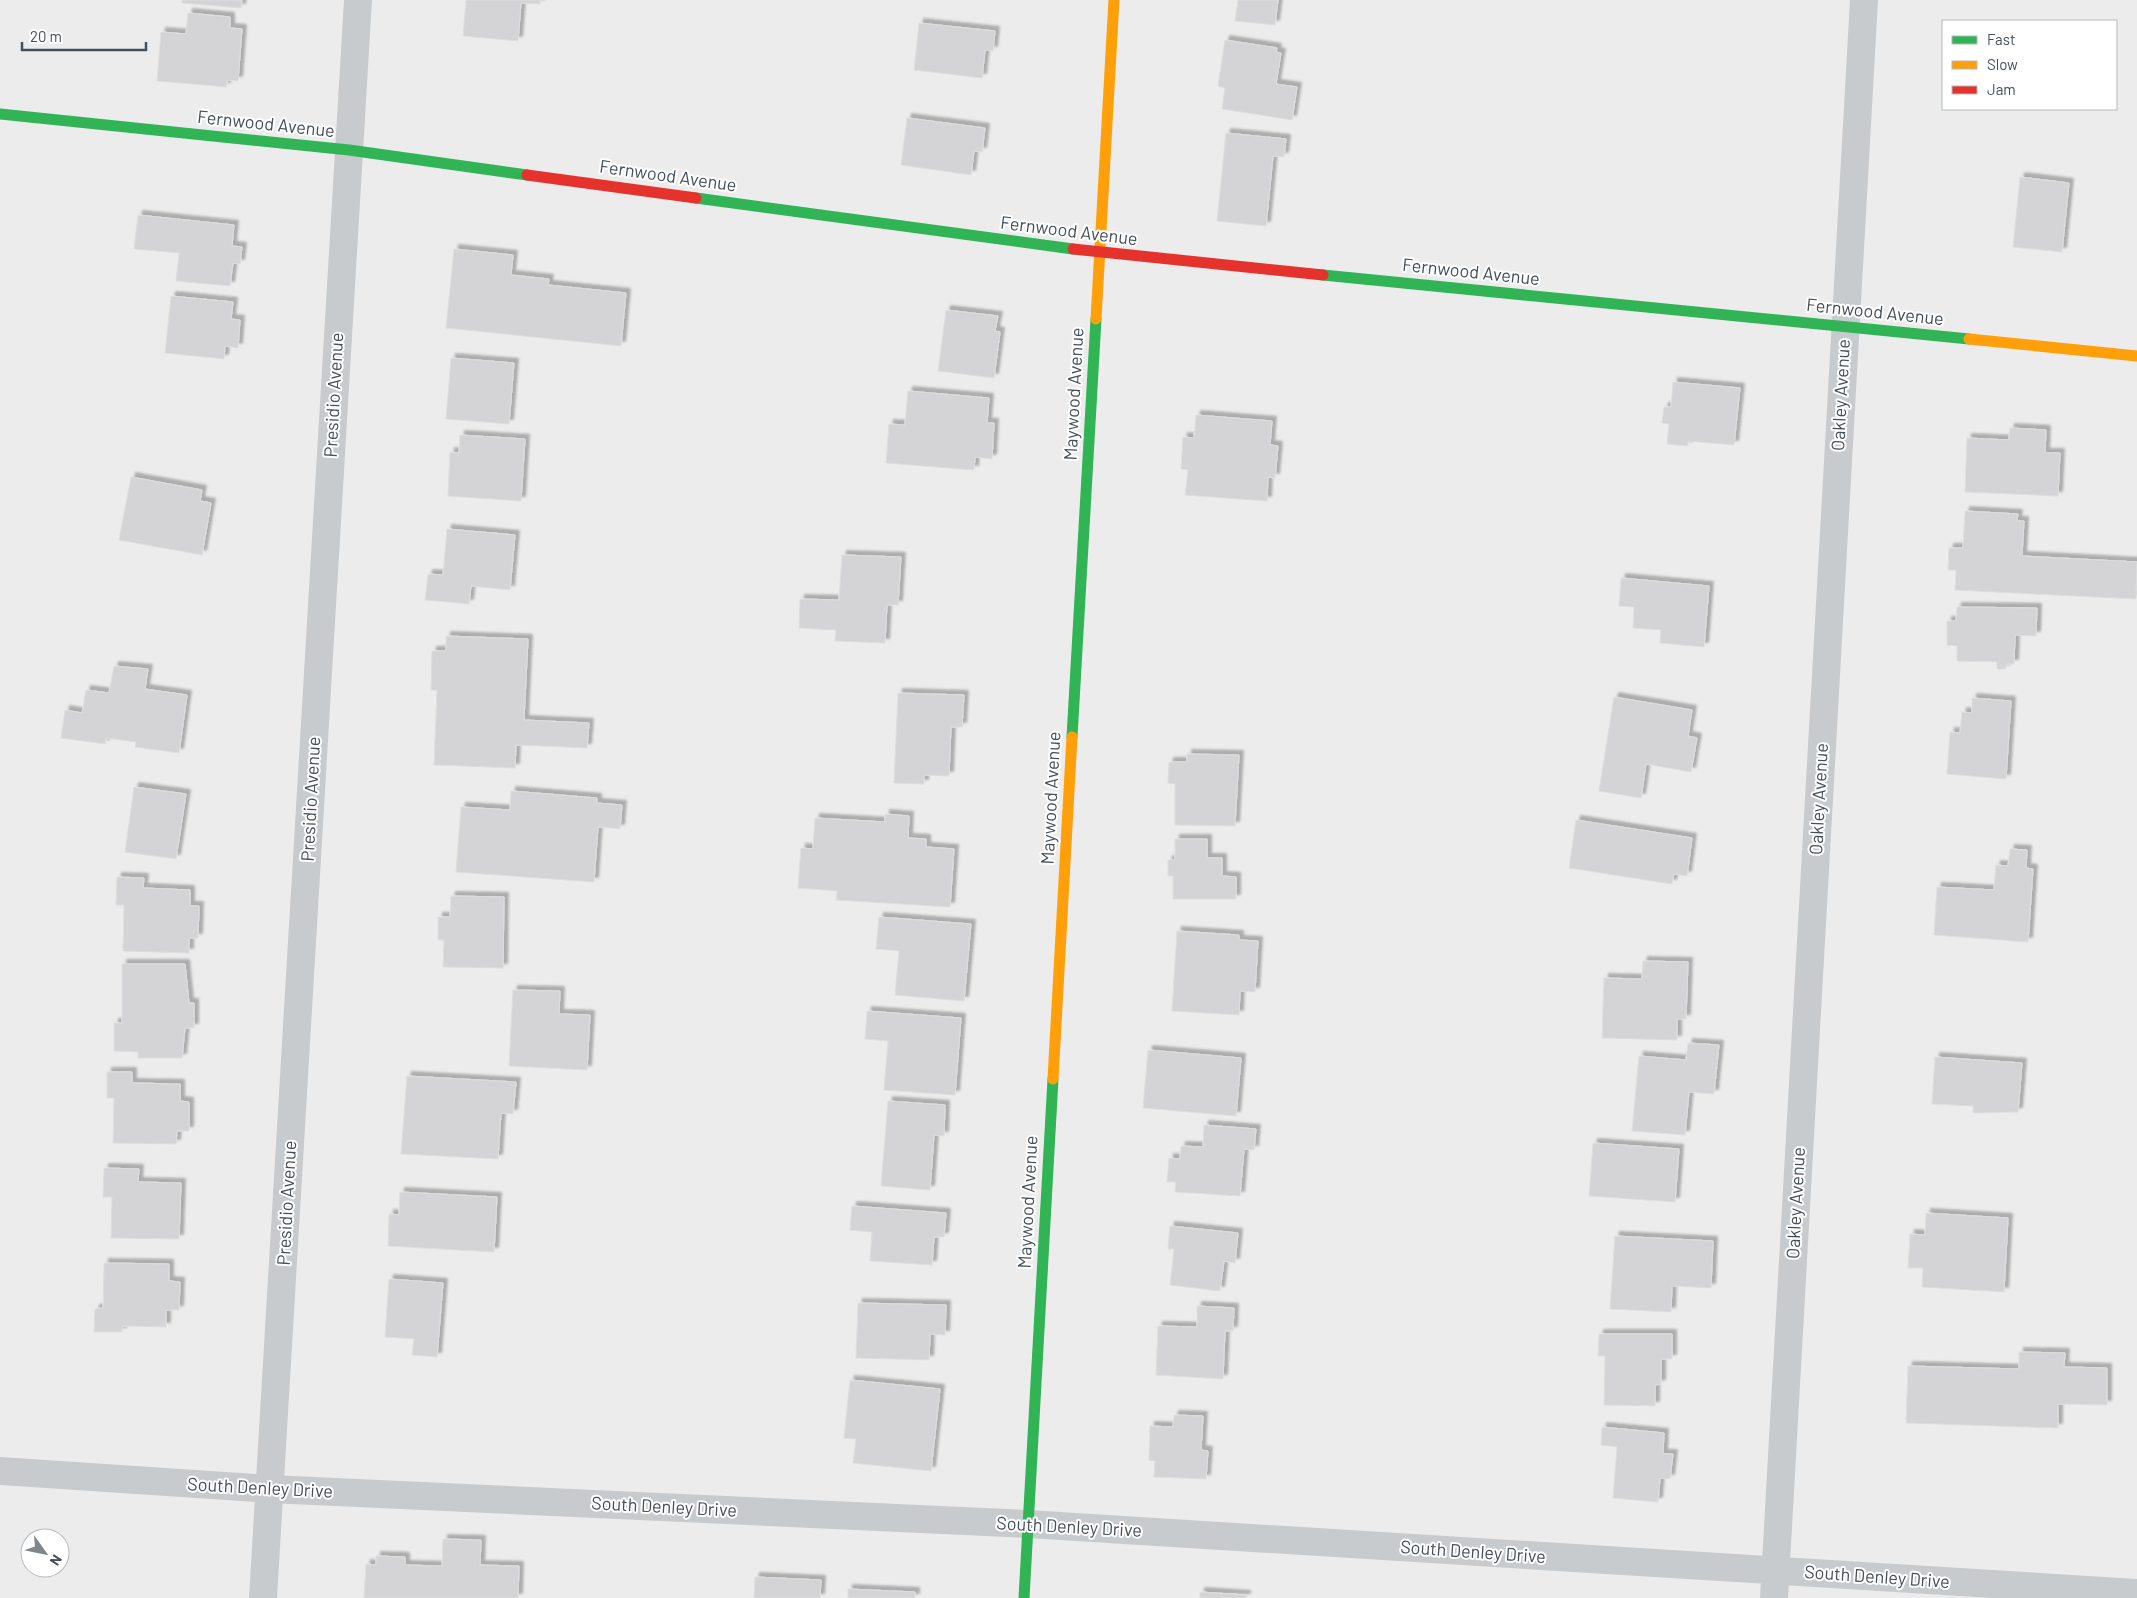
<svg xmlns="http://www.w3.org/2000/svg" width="2137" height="1598" viewBox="0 0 2137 1598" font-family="Barlow,sans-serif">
  <defs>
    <filter id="shadow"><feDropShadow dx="4.5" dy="-4.5" stdDeviation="1" flood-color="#0004"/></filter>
  </defs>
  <rect width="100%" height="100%" fill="#edecec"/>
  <!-- building -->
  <path fill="#d4d4d6" stroke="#dededf" filter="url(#shadow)" d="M182,0H242L241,8L182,3Z
    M466,0H540V4L521,3L518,41L463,36Z
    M1238,0H1278L1275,25L1235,21Z
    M188,13L230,17V28L242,29L238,81L227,80L226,87L157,81L161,32L186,34Z
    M919,23L995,31L993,51L985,50L982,78L914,70Z
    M1225,40L1277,48L1276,52L1281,53L1276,84L1297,87L1292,120L1222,109L1225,88L1218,86Z
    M907,118L985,128L982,152L974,151L971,175L901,165Z
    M1226,133L1286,139L1284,157L1273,156L1266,226L1217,221Z
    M2020,177L2069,183L2062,252L2013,247Z
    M138,215L234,225L232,246L242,247L240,264L233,263L230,286L176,281L179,253L134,249Z
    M454,249L513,255L511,275L549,279L548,285L626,293L621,346L446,328Z
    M171,296L233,302L231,319L240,320L238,348L225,346L224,359L165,353Z
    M946,310L998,316L995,331L1000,332L994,378L938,371Z
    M451,358L514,363L509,424L446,419Z
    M1673,382L1740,388L1734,445L1688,441V446L1667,444L1669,424L1662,423L1664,407H1671Z
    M908,391L989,398L987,423H994L992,459L975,457L974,470L886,463L889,424L905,425Z
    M1196,415L1272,421L1270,445L1278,446L1275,478L1268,477L1267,501L1185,495L1188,470L1181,469L1183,437L1194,438Z
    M2010,428L2046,430L2045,453H2060L2058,496L1965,492L1967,438L2009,440Z
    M460,435L525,439L521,501L448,496L450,452L459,453Z
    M131,477L202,490L200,501L211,503L202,555L119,540Z
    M1965,511L2018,514L2017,521H2024L2022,556L2137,562L2136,599L1955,590L1956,570H1948L1949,548H1963Z
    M447,529L515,535L510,590L471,586L469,604L425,600L428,574L443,575Z
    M842,555L901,557L898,605H887L885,643L835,641L836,630L799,628L800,599L839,600Z
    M1621,578L1709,586L1704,647L1660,643L1661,630L1633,628L1634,607L1619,606Z
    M1957,607L2037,608L2036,636L2015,635L2014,664H2006V669H1997V662L1957,661V646L1947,645V621H1956Z
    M446,636L528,639L524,720L589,723L587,748L516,745L515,768L434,765L437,690H431L432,651H446Z
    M114,666L148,669L145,689L187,695L179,753L135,747L136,742L106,738L105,744L61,738L65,710L82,713L86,690L109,693Z
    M898,693L964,695L962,727H951L949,776L924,775V784L894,783Z
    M1614,697L1692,710L1688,736L1697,738L1691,772L1646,764L1641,798L1599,791Z
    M1972,698L2011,701L2006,779L1947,774L1950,732L1960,733L1962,712L1972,713Z
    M1187,754L1239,755L1235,826L1175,825V784L1168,783L1169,762H1187Z
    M134,787L186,794L176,859L125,852Z
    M511,791L597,798V803L622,805L620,829L598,827L594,882L456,872L461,807L510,810Z
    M885,814L909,816L908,838L926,839V847L954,849L950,907L836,900L837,891L798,888L801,848L813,849L815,818L885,822Z
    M1576,820L1692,838L1687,876L1674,874L1672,884L1569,868Z
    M1175,839H1207V858H1222V876L1236,877V899H1173V876H1168V860H1175Z
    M2010,849L2027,850L2026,868L2033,869L2028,942L1934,935L1937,887L1994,890L1996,865L2008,866Z
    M117,877L144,878L143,888L190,890V906H199L198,938H189V953L123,951L124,905H116Z
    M451,896L504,897L503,968L443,967L444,940H438V917H450Z
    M879,917L971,924L964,1001L895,995L899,951L876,949Z
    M1177,931L1239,935V940L1258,941L1255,992L1240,991L1239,1015L1172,1011Z
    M1643,961L1688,962L1686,1019H1677V1040L1602,1038L1604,978L1642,979Z
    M122,964H185L189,1003H194V1028H185L182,1058H138V1052L114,1051V1023H122Z
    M513,990L560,991L559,1014L590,1015L587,1070L509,1066Z
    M867,1011L961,1018L955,1095L884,1090L888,1041L865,1039Z
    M1688,1043L1719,1045L1714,1094L1689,1092L1685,1135L1632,1131L1639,1056L1686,1060Z
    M1148,1050L1241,1058L1236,1116L1143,1108Z
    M1935,1057L2022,1063L2018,1112L1973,1113V1106L1932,1104Z
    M107,1072H132V1083L180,1084V1101L189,1102V1131H177L176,1144L113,1143L114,1098H107Z
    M407,1076L516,1082L513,1114L501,1113L498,1159L401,1154Z
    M888,1101L945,1105L944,1136L934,1135L930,1190L881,1186Z
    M1204,1125L1256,1129L1254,1150L1244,1149L1240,1196L1175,1192L1176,1182H1167L1169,1158L1180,1159L1181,1146L1203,1147Z
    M1593,1143L1679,1149L1675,1202L1589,1196Z
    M104,1168L139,1169L138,1182L181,1183L179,1239L111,1238L112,1197H103Z
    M400,1192L497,1197L494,1252L388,1246L389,1214L399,1215Z
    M852,1206L946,1213L944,1237H934L932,1265L870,1261L872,1232L850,1230Z
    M1926,1213L2008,1218L2004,1292L1922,1287L1923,1268H1908L1910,1234L1925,1235Z
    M1170,1226L1238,1233L1235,1263L1224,1261L1220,1291L1170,1285L1174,1249H1168Z
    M1615,1236L1713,1241L1711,1288L1672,1286L1671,1312L1610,1309Z
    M104,1263L169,1264V1281L180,1282L179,1310H166V1327L122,1326V1332H94L95,1309L103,1308Z
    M389,1279L443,1283L437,1357L412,1355L414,1339L385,1337Z
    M858,1303L946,1305L945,1335L930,1334L929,1360L856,1358Z
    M1197,1306L1234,1308L1233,1331H1225L1223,1379L1156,1375L1158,1326L1197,1327Z
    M1599,1334H1672V1359H1661V1384L1655,1385V1406L1604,1405L1605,1356H1598Z
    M2019,1352L2065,1353L2064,1367L2107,1368V1405L2058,1404V1428L1906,1423L1908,1366L2019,1369Z
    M850,1380L940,1389L931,1471L853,1463L856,1439L844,1438Z
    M1174,1415L1203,1416L1201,1450L1208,1451L1206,1479L1154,1477L1155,1461L1149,1460L1150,1426L1173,1427Z
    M1602,1427L1664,1433L1663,1454H1673L1670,1479L1660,1478L1658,1502L1613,1498L1617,1447L1601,1445Z
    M443,1539L481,1540L480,1565L519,1566L518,1598H364L366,1564L376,1565V1556L405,1557V1565L442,1566Z
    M755,1577L821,1580L820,1598H754Z
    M848,1589L915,1592V1598H848Z
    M1200,1592L1246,1595V1598H1200Z"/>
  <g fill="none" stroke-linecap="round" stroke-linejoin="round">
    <!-- street -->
    <path stroke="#c8cbcd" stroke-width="28" d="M0,1471L270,1489L1028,1524L2137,1593
      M263,1598L358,0
      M1774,1598L1864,0"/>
    <!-- fast -->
    <path stroke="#30b455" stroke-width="11" d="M0,114L349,150L527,175
      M696,198L1073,249
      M1323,275L1969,339
      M1072,737L1096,319
      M1024,1598L1053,1079"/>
    <!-- slow -->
    <path stroke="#ff9f0a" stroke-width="11" d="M1096,319L1114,0
      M1969,339L2137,356
      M1053,1079L1072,737"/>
    <!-- jam -->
    <path stroke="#e5322d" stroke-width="11" d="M527,175L696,198
      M1073,249L1323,275"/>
  </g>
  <g text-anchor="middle" stroke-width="4" stroke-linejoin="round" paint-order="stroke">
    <!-- street labels -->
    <g font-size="18" fill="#444f58" stroke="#fff">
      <text transform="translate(266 124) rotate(6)" y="6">Fernwood Avenue</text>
      <text transform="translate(668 176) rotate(8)" y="6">Fernwood Avenue</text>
      <text transform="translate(1069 231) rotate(7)" y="6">Fernwood Avenue</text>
      <text transform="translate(1471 272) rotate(6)" y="6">Fernwood Avenue</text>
      <text transform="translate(1875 312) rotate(6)" y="6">Fernwood Avenue</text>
      <text transform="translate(1074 394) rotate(-87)" y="6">Maywood Avenue</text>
      <text transform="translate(334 395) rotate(-87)" y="6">Presidio Avenue</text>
      <text transform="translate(1841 395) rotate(-87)" y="6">Oakley Avenue</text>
      <text transform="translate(1051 798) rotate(-87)" y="6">Maywood Avenue</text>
      <text transform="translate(311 799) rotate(-87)" y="6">Presidio Avenue</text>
      <text transform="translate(1819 799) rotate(-87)" y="6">Oakley Avenue</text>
      <text transform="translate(1028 1202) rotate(-87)" y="6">Maywood Avenue</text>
      <text transform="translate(287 1203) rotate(-87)" y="6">Presidio Avenue</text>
      <text transform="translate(1796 1203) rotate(-87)" y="6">Oakley Avenue</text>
      <text transform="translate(260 1488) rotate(3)" y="6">South Denley Drive</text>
      <text transform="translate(664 1507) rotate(3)" y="6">South Denley Drive</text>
      <text transform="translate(1069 1527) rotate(3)" y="6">South Denley Drive</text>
      <text transform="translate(1473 1552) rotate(4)" y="6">South Denley Drive</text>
      <text transform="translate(1877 1577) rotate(4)" y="6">South Denley Drive</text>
    </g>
  </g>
  <!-- legend -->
  <rect x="1942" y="20" width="175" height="90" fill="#ffffff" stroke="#b4b9bc"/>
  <rect x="1952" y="36" width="25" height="8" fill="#30b455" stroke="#b4b9bc"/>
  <text x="1987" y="45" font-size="15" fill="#444f58">Fast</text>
  <rect x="1952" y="61" width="25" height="8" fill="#ff9f0a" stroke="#b4b9bc"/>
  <text x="1987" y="70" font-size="15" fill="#444f58">Slow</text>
  <rect x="1952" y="86" width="25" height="8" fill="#e5322d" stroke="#b4b9bc"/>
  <text x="1987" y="95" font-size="15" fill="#444f58">Jam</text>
  <!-- north arrow -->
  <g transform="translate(45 1553) rotate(123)"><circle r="24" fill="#ffffff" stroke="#b4b9bc"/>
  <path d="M0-4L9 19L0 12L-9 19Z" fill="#7f868c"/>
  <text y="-8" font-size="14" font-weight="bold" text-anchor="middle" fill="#444f58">N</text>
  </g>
  <!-- scale -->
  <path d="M22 42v8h124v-8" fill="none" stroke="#444f58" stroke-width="2.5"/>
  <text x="30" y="42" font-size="15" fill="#444f58" stroke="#ffffff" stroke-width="4" paint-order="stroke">20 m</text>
</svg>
